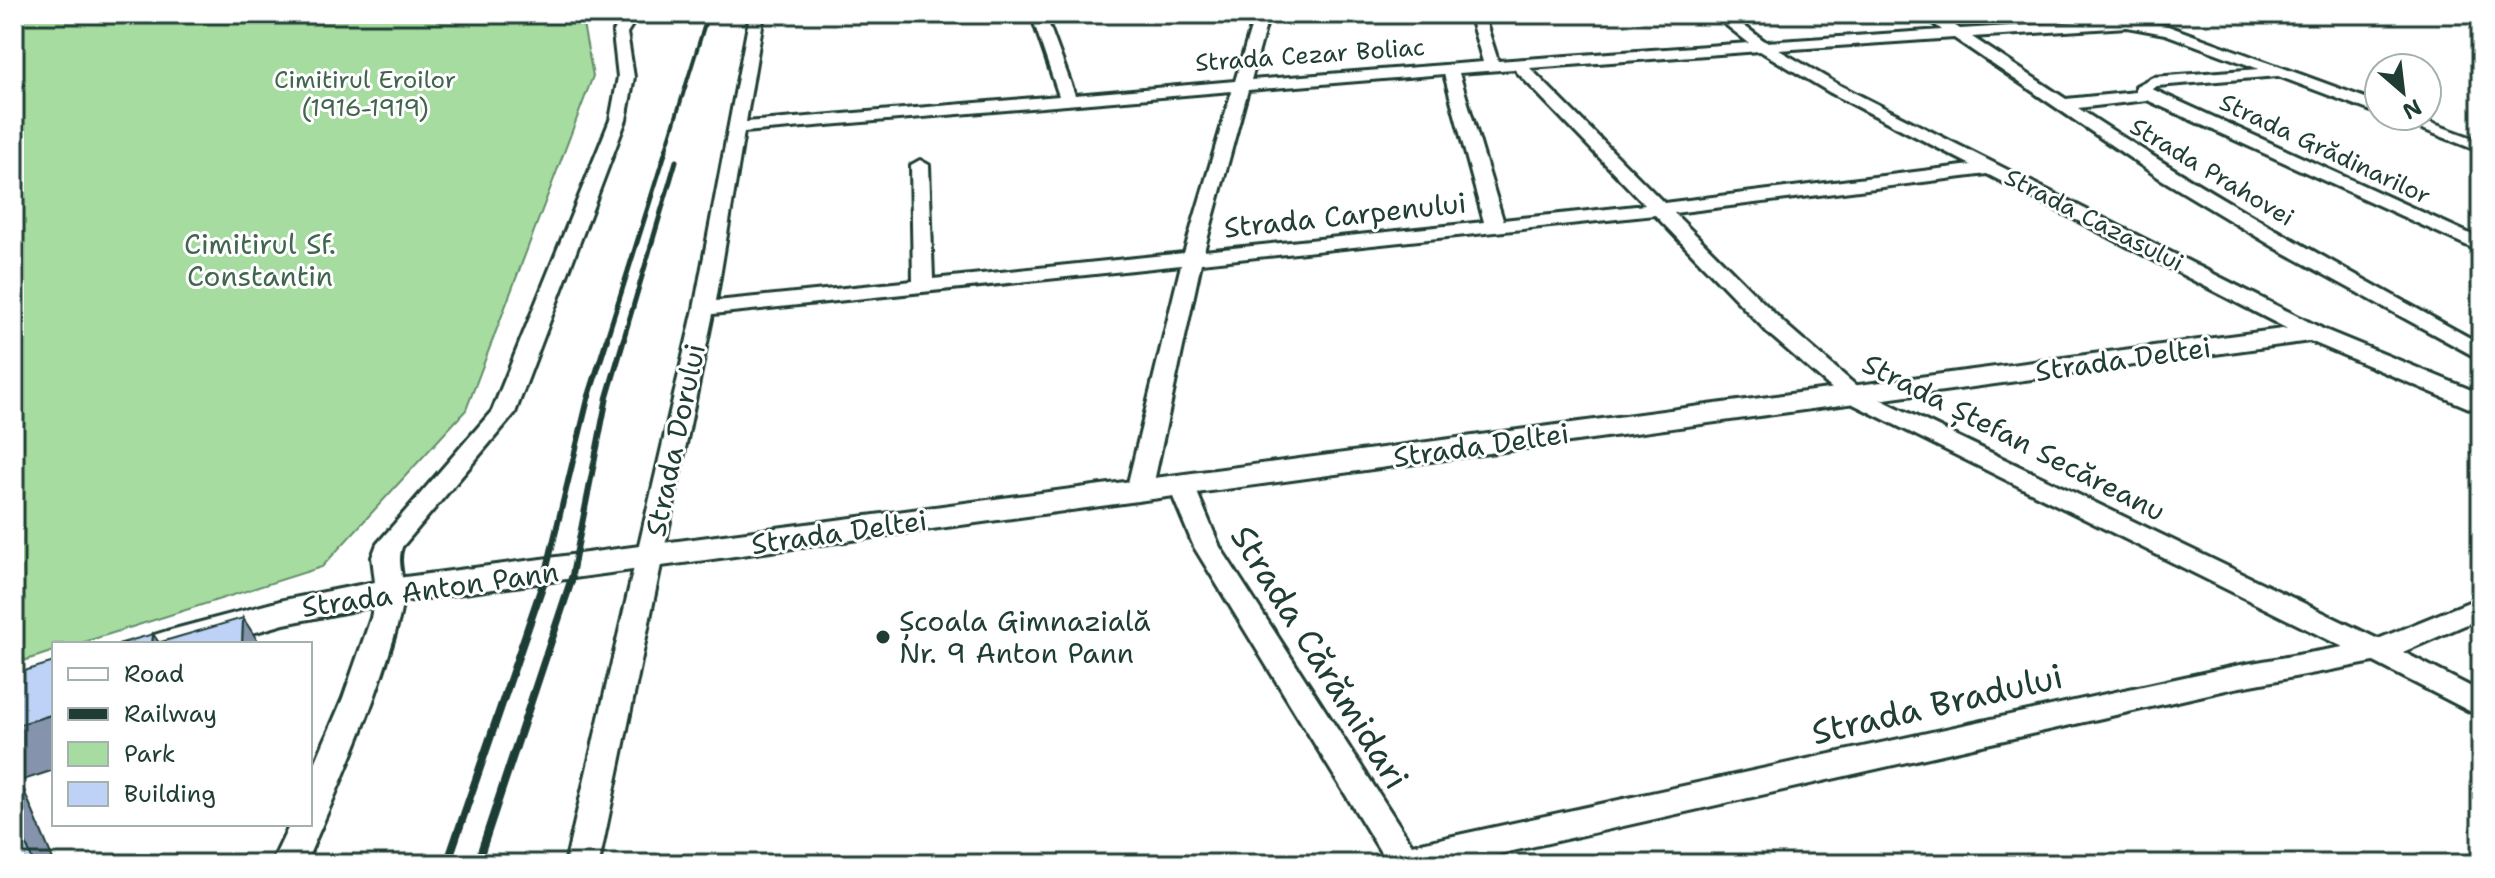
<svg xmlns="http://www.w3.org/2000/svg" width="2495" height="878" viewBox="0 0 2495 878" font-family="'Shantell Sans',sans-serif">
  <rect width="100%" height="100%" fill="#fff"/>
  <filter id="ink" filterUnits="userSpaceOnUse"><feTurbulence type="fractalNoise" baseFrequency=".0125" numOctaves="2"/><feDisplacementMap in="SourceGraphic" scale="16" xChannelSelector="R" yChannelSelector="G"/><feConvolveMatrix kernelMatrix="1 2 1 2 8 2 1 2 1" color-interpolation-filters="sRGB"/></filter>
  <g filter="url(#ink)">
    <!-- green -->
    <path fill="#a6dc9f" stroke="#628c6a" stroke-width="2" d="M14,14H581L593,76L466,410L322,567L78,644H54V651L14,664Z"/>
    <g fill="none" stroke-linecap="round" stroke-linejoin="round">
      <!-- minor casing -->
      <g stroke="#1f3d34" stroke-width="6">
        <path id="minor" d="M625,14H639L627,33L634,77L626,120L515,413L402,547C397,562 403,573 403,589C404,598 401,610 399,619C377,703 339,786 305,864H271L290,824H310V775L343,698L371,618L376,591L372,557L377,544L492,411L610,120L618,77L613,33Z
          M750,14H764L746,122L1059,96L1031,14H1045L1075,95L1235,81L1255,14H1269L1251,80L1483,62L1469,14H1483L1498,61L1749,43L1712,14H1728L1766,42L1942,30L1921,14H1937L1960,29L2127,19L2168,26L2379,103V114L2278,76L2157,86L2152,89L2481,239V252L2147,100L2078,108C2208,194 2344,269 2481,344V360L2274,247L2161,179L1954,38L1779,50L1841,86L2321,328L2324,333L2321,338H2305L1987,174L1674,213L1785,324L1861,390L2378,639L2481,597V618L2403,652L2481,692V717L2374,662L2235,688L1455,864H1388L1194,547L1168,485L1172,479H1190L1194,485L1220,547L1412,845L2235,666L2343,647L1845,400L1769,334L1655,215L1201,263L1152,491L1148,497H1130L1126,491L1181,265L713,314L599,864H565L694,309ZM2127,27L2165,34L2259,69L2153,77L2136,86V92L2066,99L1972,37ZM1760,51L1829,92L1971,165L1664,203L1530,68ZM1514,69L1645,205L1503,220L1459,73ZM1444,74L1484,222L1204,251L1248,90ZM1232,91L1184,253L933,279L929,165L920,160L911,165L913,281L716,301L744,132Z
          M2389,116H2412L2481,141V152Z"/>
      </g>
      <!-- tertiary casing -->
      <g stroke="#1f3d34" stroke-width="6">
        <path id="tertiary" d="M2313,325L2481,394V413L2310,341L390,603L284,624L214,644H149L154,635L167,631L284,600L390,579Z"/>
      </g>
      <!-- minor -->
      <use href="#minor" fill="#fff" fill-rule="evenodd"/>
      <!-- tertiary -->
      <use href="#tertiary" fill="#fff" fill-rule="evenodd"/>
      <!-- rail-far3 -->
      <path stroke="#1f3d34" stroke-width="4" d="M665,152L708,14"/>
      <!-- rail-far2 -->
      <path stroke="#1f3d34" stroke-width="5" d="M606,341L666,150
        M623,341L676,161"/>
      <!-- rail-far1 -->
      <path stroke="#1f3d34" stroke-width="6" d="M544,580L588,399L607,339
        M571,580L607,397L624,339"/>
      <!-- rail -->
      <path stroke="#1f3d34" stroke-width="8" d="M447,864L545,578
        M477,864L572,578"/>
    </g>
    <!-- shaded-wall -->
    <path fill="#8593ad" stroke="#1f3d34" stroke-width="2" d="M243,618L260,644H242Z
      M153,634L160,644H152Z
      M54,714V770L20,781L55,864H34L14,815V726Z"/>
    <!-- building -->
    <path fill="#bed2f7" stroke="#1f3d34" stroke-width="2" d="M243,618L242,644H154Z
      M153,634L152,644H118Z
      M54,662V714L14,726V674Z
      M14,815L34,864H14Z"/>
  </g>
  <!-- markers -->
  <circle fill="#1f3d34" stroke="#fff" stroke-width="3" cx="883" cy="637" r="8"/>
  <g text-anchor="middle" stroke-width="6" stroke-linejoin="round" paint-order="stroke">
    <!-- far-street labels -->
    <g font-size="24" fill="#1f3d34" stroke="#fff">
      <text transform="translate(1310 55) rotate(-4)" y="8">Strada Cezar Boliac</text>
      <text transform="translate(2325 149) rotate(25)" y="8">Strada Grădinarilor</text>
      <text transform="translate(2212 172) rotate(31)" y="8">Strada Prahovei</text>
      <text transform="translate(2094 220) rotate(27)" y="8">Strada Cazasului</text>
    </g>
    <!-- far-park labels -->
    <g font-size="24" fill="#41654f" stroke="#fff">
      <text x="365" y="88">Cimitirul Eroilor<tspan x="365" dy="28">(1916-1919)</tspan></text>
    </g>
    <!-- street labels -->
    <g font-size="28" fill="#1f3d34" stroke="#fff">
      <text transform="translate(1345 215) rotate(-6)" y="10">Strada Carpenului</text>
      <text transform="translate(2123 359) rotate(-8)" y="10">Strada Deltei</text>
      <text transform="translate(2014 437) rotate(27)" y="10">Strada Ștefan Secăreanu</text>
      <text transform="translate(675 440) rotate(-78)" y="10">Strada Dorului</text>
      <text transform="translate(1481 445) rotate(-8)" y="10">Strada Deltei</text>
      <text transform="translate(839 532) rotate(-8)" y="10">Strada Deltei</text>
      <text transform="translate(430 589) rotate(-8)" y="10">Strada Anton Pann</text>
    </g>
    <!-- park labels -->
    <g font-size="28" fill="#41654f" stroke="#fff">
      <text x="260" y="254">Cimitirul Sf.<tspan x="260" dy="32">Constantin</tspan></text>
    </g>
    <!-- poi labels -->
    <g font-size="28" fill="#1f3d34" stroke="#fff" text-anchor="start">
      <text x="899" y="631">Școala Gimnazială<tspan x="899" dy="32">Nr. 9 Anton Pann</tspan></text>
    </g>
    <!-- near-street labels -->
    <g font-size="34" fill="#1f3d34" stroke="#fff">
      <text transform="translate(1320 657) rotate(58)" y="12">Strada Cărămidari</text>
      <text transform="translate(1937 704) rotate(-13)" y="12">Strada Bradului</text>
    </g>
  </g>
  <!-- margin -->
  <rect width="2495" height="878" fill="none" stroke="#fff" stroke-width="48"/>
  <rect x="24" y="24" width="2447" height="830" fill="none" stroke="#1f3d34" stroke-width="3" filter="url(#ink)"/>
  <!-- legend -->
  <rect x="52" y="642" width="260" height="184" fill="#ffffff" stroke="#a5b1ae" stroke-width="2"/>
  <rect x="68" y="668" width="40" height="12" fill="#ffffff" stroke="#a5b1ae" stroke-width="2"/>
  <text x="124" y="682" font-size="24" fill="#1f3d34">Road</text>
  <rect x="68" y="708" width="40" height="12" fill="#1f3d34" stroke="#a5b1ae" stroke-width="2"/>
  <text x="124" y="722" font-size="24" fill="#1f3d34">Railway</text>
  <rect x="68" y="742" width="40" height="24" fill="#a6dc9f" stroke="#a5b1ae" stroke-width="2"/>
  <text x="124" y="762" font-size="24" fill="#1f3d34">Park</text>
  <rect x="68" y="782" width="40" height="24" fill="#bed2f7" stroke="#a5b1ae" stroke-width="2"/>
  <text x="124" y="802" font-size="24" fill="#1f3d34">Building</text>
  <!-- north arrow -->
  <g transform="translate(2403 92) rotate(152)"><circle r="38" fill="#ffffff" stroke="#a5b1ae" stroke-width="2"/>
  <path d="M0-6L14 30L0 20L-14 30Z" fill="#1f3d34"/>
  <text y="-12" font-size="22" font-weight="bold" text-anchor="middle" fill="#1f3d34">N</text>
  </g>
</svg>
